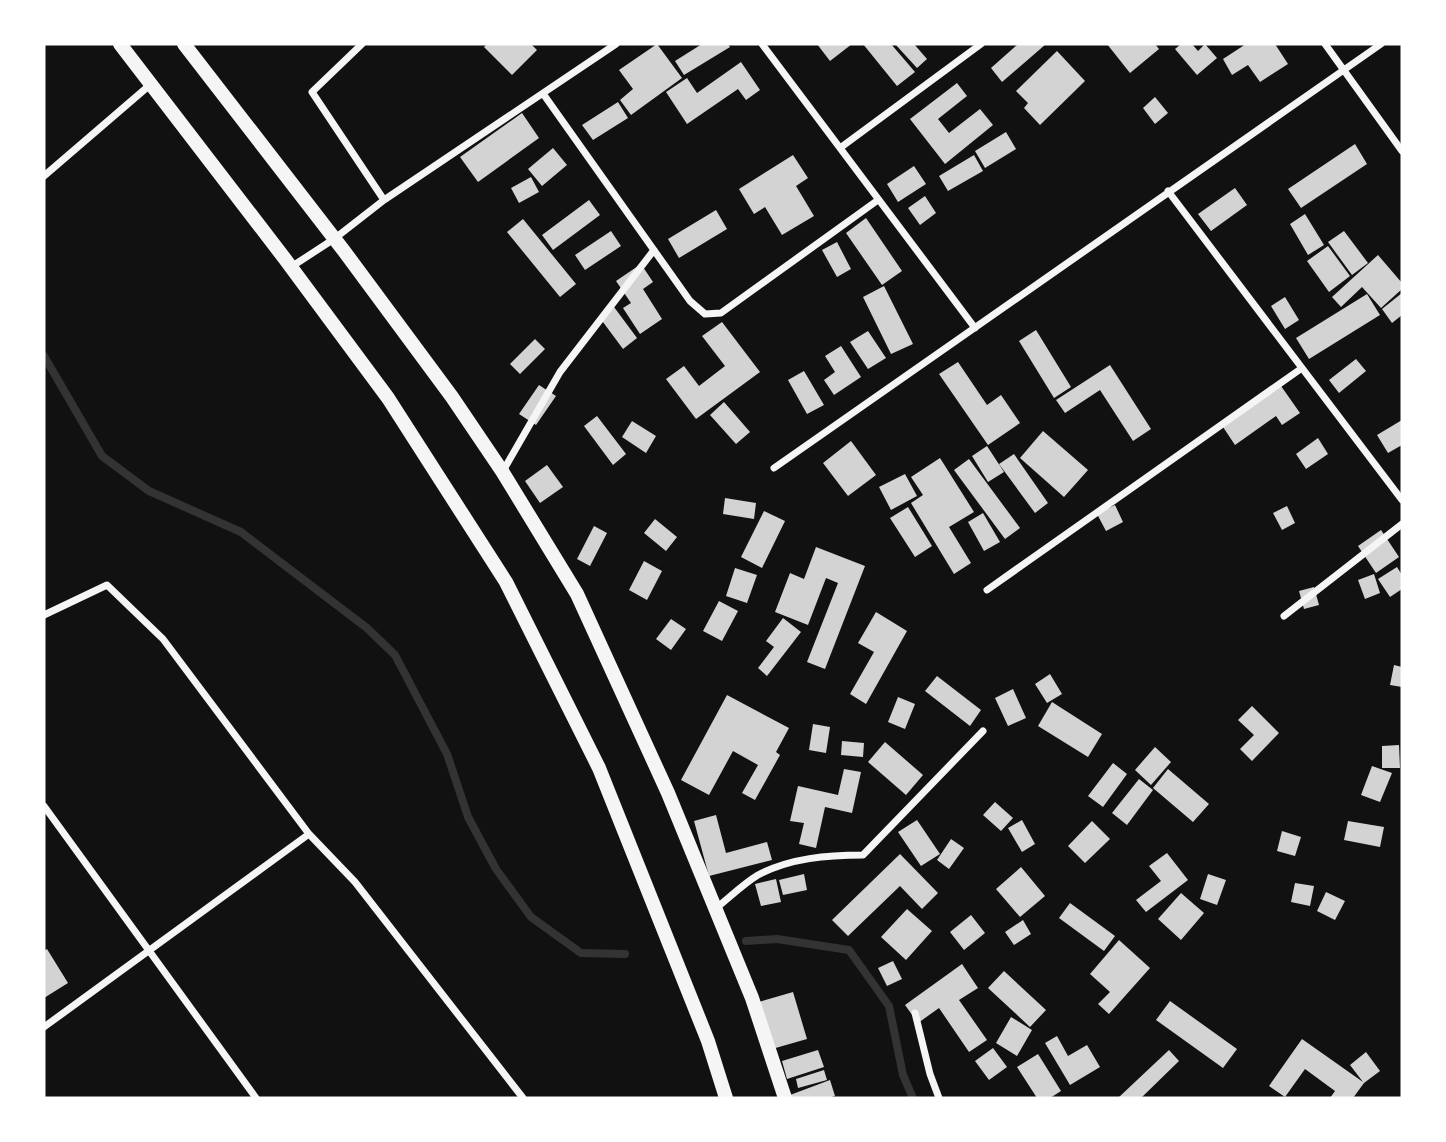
<svg xmlns="http://www.w3.org/2000/svg" width="1446" height="1142" viewBox="0 0 1446 1142" font-family="'DM Sans',sans-serif">
  <rect width="100%" height="100%" fill="#111"/>
  <g fill="none" stroke-linecap="round" stroke-linejoin="round">
    <!-- stream -->
    <path stroke="#333" stroke-width="8" d="M44,356L102,456L149,491L241,532L367,628L395,655L447,754L468,817L496,869L531,917L581,953L625,954
      M746,941L777,939L849,950L889,1006L903,1075L913,1098"/>
  </g>
  <!-- building -->
  <path fill="#d3d3d3" d="M487,44H531L537,50L512,75L484,47Z
    M657,44L682,78L631,115L620,100L633,89L619,70Z
    M702,44H728L730,47L684,75L675,61Z
    M817,44H852L830,61Z
    M863,44H891L915,72L897,86Z
    M895,44H914L927,59L917,68Z
    M1018,44H1046L1002,82L991,68Z
    M1107,44H1155L1159,49L1130,73Z
    M1181,44H1192L1198,51L1205,44L1217,58L1197,75L1175,49Z
    M1246,44H1275L1288,64L1260,82L1248,65L1232,75L1223,59Z
    M1057,51L1085,81L1040,125L1024,108L1028,103L1016,91Z
    M741,62L760,90L746,100L738,89L687,124L666,92L687,78L697,93Z
    M957,83L967,96L938,119L949,133L980,109L993,125L945,164L910,119Z
    M1155,97L1168,113L1155,124L1143,108Z
    M618,102L628,118L593,140L582,125Z
    M522,113L539,138L478,182L460,157Z
    M1006,132L1016,149L985,168L975,151Z
    M1355,144L1367,164L1301,208L1288,189Z
    M553,148L567,165L542,186L528,169Z
    M793,155L808,178L796,186L814,216L782,235L765,207L754,214L739,189Z
    M974,155L983,171L948,191L939,176Z
    M914,166L926,184L898,202L887,184Z
    M531,177L539,192L519,203L511,188Z
    M1235,188L1247,205L1211,231L1198,214Z
    M925,196L936,213L920,225L908,208Z
    M589,200L600,215L553,250L542,235Z
    M716,210L727,229L679,258L668,239Z
    M1305,214L1324,245L1308,255L1290,224Z
    M866,218L902,271L882,285L846,233Z
    M523,219L576,284L560,297L507,232Z
    M611,231L621,246L585,270L575,255Z
    M1344,231L1368,263L1352,275L1328,242Z
    M837,242L851,269L837,277L822,250Z
    M1328,246L1350,276L1329,292L1307,261Z
    M1378,255L1402,283V289L1381,308L1362,287L1341,307L1332,297Z
    M641,264L653,282L643,289L662,319L640,334L623,308L631,303L616,281Z
    M884,286L913,344L891,354L863,297Z
    M1402,293V315L1392,323L1382,309Z
    M1367,294L1380,315L1309,359L1296,338Z
    M1285,297L1299,320L1285,329L1271,306Z
    M614,307L637,338L623,349L600,318Z
    M722,322L760,372L696,419L666,379L684,366L699,386L725,366L702,336Z
    M1036,330L1071,387L1054,398L1019,341Z
    M868,331L886,358L868,369L850,342Z
    M535,339L545,349L520,374L510,364Z
    M841,346L861,377L834,395L824,380L835,372L825,356Z
    M1356,359L1366,371L1339,393L1329,380Z
    M958,362L987,405L1001,395L1020,423L988,445L939,374Z
    M1110,365L1151,429L1133,441L1100,390L1065,413L1056,400Z
    M804,371L824,405L807,414L788,380Z
    M539,385L556,396L536,425L519,414Z
    M1281,386L1300,413L1282,425L1276,416L1235,445L1223,427Z
    M724,402L750,432L736,444L710,415Z
    M597,416L626,454L613,465L584,426Z
    M1402,420V445L1388,453L1377,435Z
    M632,421L656,436L646,453L622,437Z
    M1043,431L1088,470L1064,497L1020,458Z
    M1318,438L1328,454L1306,469L1296,454Z
    M851,441L876,475L848,496L823,463Z
    M987,446L1004,472L988,482L972,456Z
    M1014,454L1048,503L1035,513L999,464Z
    M940,458L974,512L949,527L971,563L954,574L911,503L923,495L911,477Z
    M969,459L1020,528L1005,539L954,470Z
    M547,465L563,487L540,503L525,481Z
    M905,474L917,496L891,510L879,487Z
    M725,498L756,503L754,519L723,514Z
    M1115,505L1123,522L1106,531L1097,514Z
    M1287,506L1295,523L1282,530L1273,513Z
    M908,507L932,546L915,557L890,518Z
    M764,511L785,521L762,568L741,557Z
    M983,513L1000,542L984,551L968,522Z
    M655,519L677,537L666,551L644,533Z
    M594,526L607,533L590,566L577,559Z
    M1381,530L1399,557L1376,573L1358,546Z
    M816,547L865,566L825,669L807,662L838,583L826,578L808,625L775,612L790,573L804,579Z
    M644,561L662,571L647,600L629,590Z
    M1397,567L1402,575V589L1390,597L1378,579Z
    M735,568L757,575L747,603L726,596Z
    M1374,574L1380,593L1365,599L1358,580Z
    M1314,587L1319,605L1304,609L1299,591Z
    M719,601L738,611L722,641L703,631Z
    M876,612L907,631L866,704L850,694L874,652L858,643Z
    M783,618L801,632L767,676L758,668L774,647L766,641Z
    M671,619L686,629L671,650L656,639Z
    M1394,665L1402,667V687L1390,685Z
    M1050,674L1062,694L1047,703L1035,684Z
    M937,676L981,710L970,726L925,691Z
    M1013,689L1026,718L1008,726L995,698Z
    M727,695L789,728L776,752L780,755L755,800L742,793L758,765L733,751L709,795L681,780Z
    M898,697L915,704L905,729L888,722Z
    M1052,702L1102,734L1088,757L1038,726Z
    M1252,706L1279,733L1252,761L1240,749L1254,735L1238,720Z
    M813,724L830,727L826,753L809,750Z
    M842,741L864,743L863,757L841,755Z
    M885,742L923,775L906,795L868,762Z
    M1399,745L1400,768H1382V746Z
    M1155,747L1171,762L1151,785L1135,770Z
    M1113,763L1127,774L1103,807L1088,796Z
    M1372,766L1392,773L1380,802L1361,795Z
    M844,769L861,772L852,813L825,807L816,848L799,844L804,823L790,821L798,786L838,795Z
    M1168,769L1209,804L1193,822L1153,788Z
    M1139,779L1153,790L1127,825L1112,813Z
    M995,802L1013,818L1001,831L983,815Z
    M716,815L726,853L767,842L772,860L709,876L694,821Z
    M917,820L940,854L921,866L898,832Z
    M1022,820L1035,844L1022,852L1008,828Z
    M1092,821L1110,839L1085,863L1068,846Z
    M1348,821L1384,827L1380,847L1344,840Z
    M1282,831L1301,837L1295,856L1277,851Z
    M951,839L964,848L949,869L937,860Z
    M1167,853L1188,880L1146,912L1136,900L1161,881L1149,866Z
    M900,854L938,893L922,909L900,886L848,936L832,920Z
    M1021,867L1045,896L1020,917L996,889Z
    M804,874L807,890L783,895L779,880Z
    M1208,874L1226,880L1217,905L1200,899Z
    M776,879L781,902L761,906L755,884Z
    M1295,883L1314,886L1310,906L1291,902Z
    M1326,892L1345,901L1335,920L1317,911Z
    M1181,893L1204,913L1181,940L1158,919Z
    M1070,903L1115,936L1104,951L1059,918Z
    M907,909L932,931L906,960L881,937Z
    M971,915L985,933L964,950L950,932Z
    M1023,920L1031,934L1014,945L1005,932Z
    M1119,940L1150,968L1109,1014L1098,1004L1110,992L1090,974Z
    M47,949L68,983L44,998V951Z
    M893,961L902,979L887,986L878,968Z
    M962,964L978,988L959,1000L987,1040L969,1052L939,1008L918,1023L905,1005Z
    M1004,971L1046,1010L1030,1027L988,988Z
    M793,992L807,1039L772,1049L759,1002Z
    M1170,1001L1237,1049L1223,1068L1156,1020Z
    M1011,1017L1032,1030L1017,1056L996,1043Z
    M1057,1036L1068,1056L1087,1045L1100,1067L1070,1085L1045,1043Z
    M1302,1039L1363,1082L1350,1065L1366,1052L1380,1071L1364,1083L1353,1098H1330L1335,1091L1305,1069L1285,1097L1269,1086Z
    M993,1048L1007,1067L989,1080L975,1061Z
    M818,1050L824,1067L787,1079L782,1061Z
    M1169,1050L1179,1061L1141,1098H1118Z
    M1038,1054L1061,1091L1050,1098H1037L1017,1067Z
    M824,1070L827,1080L798,1088L796,1079Z
    M830,1080L835,1096L828,1098H792L790,1095Z"/>
  <g fill="none" stroke-linecap="round" stroke-linejoin="round">
    <!-- minor -->
    <path stroke="#f5f5f5" stroke-width="7" d="M362,44L312,92L384,200
      M762,44L975,328
      M1325,44L1402,151
      M544,95L690,301L705,314L721,313L878,200
      M840,148L981,44
      M44,176L151,84
      M1168,191L1402,500
      M291,267L334,239L384,200L616,44
      M774,468L1381,44
      M503,471L560,372L654,250
      M987,590L1302,368
      M44,615L107,585L163,639L309,834L355,882L523,1098
      M1284,616L1402,524
      M44,806L256,1098
      M715,909C729,898 743,884 758,875C790,858 828,855 863,855L983,731
      M915,1013L930,1074L939,1098
      M44,1027L309,834"/>
    <!-- secondary -->
    <path stroke="#f5f5f5" stroke-width="14" d="M120,44L285,259L388,398L506,582L599,768L708,1041L726,1098
      M184,44L344,251L452,397L502,471L577,594L668,793L752,998L785,1098"/>
  </g>
  <!-- border -->
  <rect width="1446" height="1142" fill="none" stroke="#ffffff" stroke-width="91"/>
</svg>
